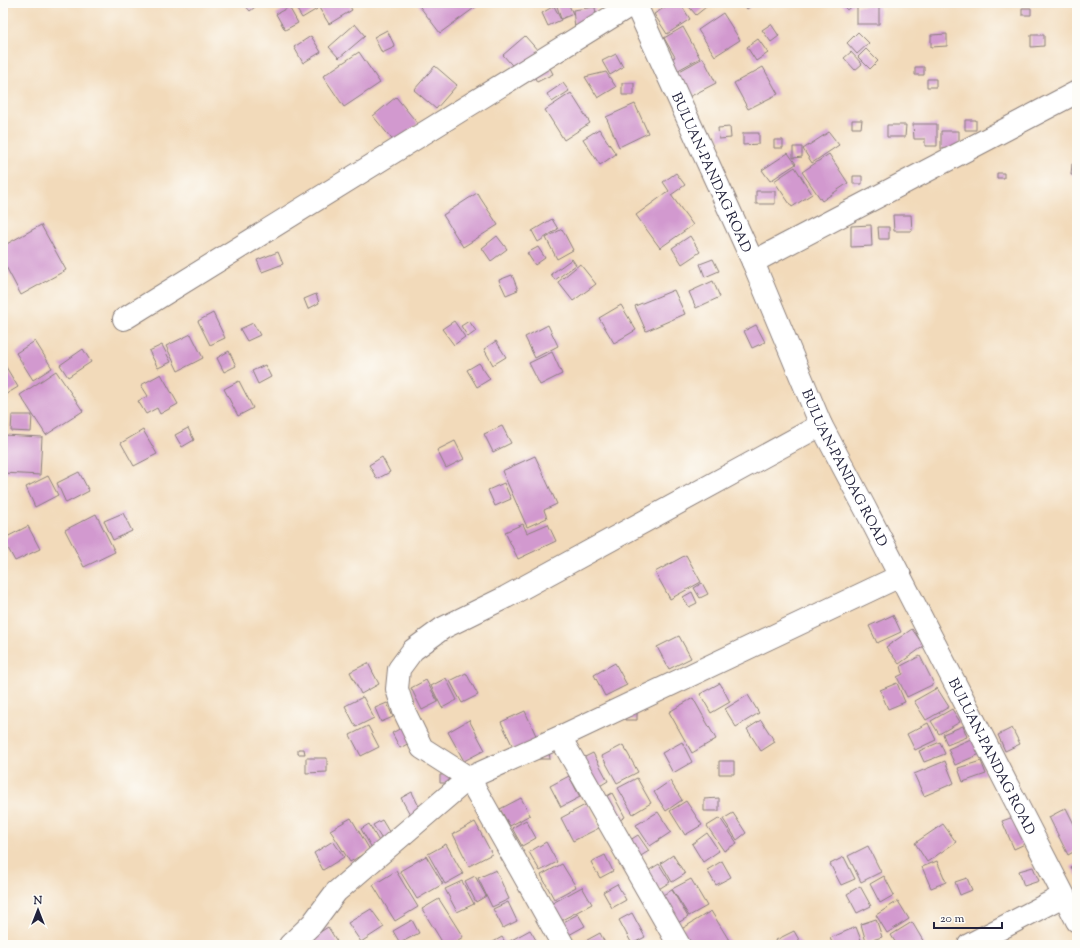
<svg xmlns="http://www.w3.org/2000/svg" width="1080" height="948" viewBox="0 0 1080 948" font-family="'Sorts Mill Goudy',serif">
  <rect width="100%" height="100%" fill="#fdfcf7"/>
  <filter id="ink" filterUnits="userSpaceOnUse"><feTurbulence type="fractalNoise" baseFrequency=".025" numOctaves="2"/><feDisplacementMap in="SourceGraphic" scale="8" xChannelSelector="R" yChannelSelector="G"/><feConvolveMatrix kernelMatrix="1 2 1 2 8 2 1 2 1" color-interpolation-filters="sRGB"/></filter>
  <filter id="wash" filterUnits="userSpaceOnUse"><feTurbulence type="fractalNoise" baseFrequency=".012" numOctaves="4" result="noise"/><feDisplacementMap in="SourceGraphic" scale="16" xChannelSelector="R" yChannelSelector="G"/><feGaussianBlur stdDeviation="0.9" result="paint"/><feColorMatrix in="noise" values="0 0 0 0 0 0 0 0 0 0 0 0 0 0 0 0 0 1.4 0 .05"/><feComposite in="paint" operator="in"/></filter>
  <g filter="url(#wash)">
    <rect width="100%" height="100%" fill="#f2daba"/>
    <g id="blocks">
      <!-- building -->
      <path fill="#d299cf" d="M243,3H260L250,11Z
        M293,3H313L317,9L302,18Z
        M316,3H348L352,10L329,24Z
        M417,3H475L477,6L440,33Z
        M556,3H568L573,14L561,19Z
        M672,3H680L690,19L667,34L654,14Z
        M686,3H711L696,15Z
        M742,3H755L747,9Z
        M841,3H855L847,10Z
        M879,5V24H857V6Z
        M554,6L561,20L548,26L542,13Z
        M289,7L298,23L285,30L276,14Z
        M595,7L597,25L575,28L573,10Z
        M1022,8H1031V15H1022Z
        M723,13L740,40L715,56L698,30Z
        M355,24L365,36L339,58L329,47Z
        M771,24L779,36L771,42L762,30Z
        M683,27L700,58L671,74L664,63L675,57L664,38Z
        M387,30L395,47L382,53L374,37Z
        M858,32L869,43L857,54L847,43Z
        M947,34V46L931,47V35Z
        M1031,35H1044V46L1031,47Z
        M311,36L321,52L303,63L294,47Z
        M525,36L540,53L518,72L503,55Z
        M758,39L768,53L756,61L747,47Z
        M866,49L878,61L870,69L858,57Z
        M359,52L380,83L344,107L323,76Z
        M851,52L862,64L855,70L844,58Z
        M616,54L623,67L610,75L602,61Z
        M703,58L716,83L689,97L676,73Z
        M548,64L553,74L537,82L532,72Z
        M435,66L457,85L436,109L414,90Z
        M763,67L778,94L748,109L734,83Z
        M915,67H924V75H915Z
        M606,72L616,87L598,98L585,77Z
        M927,79H936V87H927Z
        M563,83L569,91L552,102L547,94Z
        M622,83H634V95H622Z
        M571,93L590,123L564,140L545,110Z
        M396,97L418,124L395,143L373,116Z
        M635,104L648,133L619,147L606,117Z
        M852,120H862L861,128H852Z
        M965,120H976V130H965Z
        M913,124H937V146H925V139H914Z
        M887,125H906L905,137H887Z
        M730,127L731,138L719,139L718,128Z
        M599,129L616,154L600,165L583,139Z
        M941,131H959V149H941Z
        M829,132L839,145L812,163L803,149Z
        M743,133H759V144L743,145Z
        M774,140H783V148H774Z
        M793,147H802V157L793,158Z
        M788,153L796,164L770,181L762,170Z
        M829,154L848,183L822,201L802,172Z
        M1072,164H1077V175H1071Z
        M795,167L812,194L792,207L774,181Z
        M676,173L685,185L671,195L693,225L660,248L636,215L669,191L663,182Z
        M997,173H1004V178H997Z
        M853,176H862V184H853Z
        M756,191H775V204H756Z
        M477,193L498,225L463,247L443,215Z
        M893,215H911L912,231H894Z
        M552,219L558,229L538,242L532,231Z
        M41,225L66,270L21,295L3,261V246Z
        M871,225L872,246L851,247V226Z
        M878,227H889V239H879Z
        M562,229L573,250L557,259L546,238Z
        M497,236L507,249L491,261L482,248Z
        M690,236L700,252L682,264L672,248Z
        M538,247L545,258L535,265L527,253Z
        M278,252L283,264L262,272L257,260Z
        M572,259L576,265L555,280L551,274Z
        M713,259L719,271L705,277L700,264Z
        M580,264L596,284L573,301L558,282Z
        M512,275L518,290L506,295L499,280Z
        M713,281L720,297L696,308L689,292Z
        M674,290L685,314L646,331L635,306Z
        M316,294L319,303L308,309L304,299Z
        M621,305L636,330L614,343L599,318Z
        M213,313L225,338L210,345L198,321Z
        M454,321L465,337L454,345L442,329Z
        M469,321L476,331L468,337L461,326Z
        M253,323L260,335L247,341L240,329Z
        M548,325L558,346L535,358L525,337Z
        M756,325L765,342L752,348L744,331Z
        M191,334L203,358L178,371L166,346Z
        M35,341L52,368L33,380L16,353Z
        M496,341L506,357L493,365L484,349Z
        M162,345L171,362L158,368L149,351Z
        M83,349L91,362L68,377L60,365Z
        M229,351L236,366L224,372L217,358Z
        M552,352L562,374L540,385L529,363Z
        M3,362L18,387L3,396Z
        M479,363L490,379L477,387L467,370Z
        M265,365L271,377L258,384L252,371Z
        M56,371L83,411L46,435L20,395Z
        M161,374L178,404L160,414L157,408L146,414L138,401L148,396L141,385Z
        M239,381L253,408L238,416L224,389Z
        M12,415H32L31,432L11,431Z
        M502,426L511,443L493,452L484,434Z
        M188,428L194,440L182,447L175,435Z
        M143,430L157,454L134,466L121,443Z
        M4,435L42,437L40,475L3,473Z
        M455,441L464,459L446,468L437,450Z
        M535,456L557,504L544,510L547,518L527,527L502,471Z
        M382,457L390,472L377,479L369,465Z
        M79,472L89,491L66,503L57,483Z
        M48,476L58,495L35,507L26,487Z
        M504,483L511,499L495,506L488,490Z
        M123,513L132,531L113,540L104,521Z
        M96,514L115,552L84,567L65,530Z
        M523,524L527,533L548,524L556,541L518,559L505,532Z
        M28,526L40,549L15,561L3,539Z
        M686,555L701,582L670,599L655,572Z
        M702,583L708,594L700,598L694,588Z
        M692,592L697,603L689,607L683,597Z
        M893,615L901,632L877,643L869,626Z
        M912,629L924,646L899,664L886,647Z
        M679,636L691,658L669,669L657,647Z
        M920,656L934,684L907,697L897,677L903,674L901,666Z
        M368,663L379,684L361,694L350,672Z
        M615,663L627,685L605,696L594,675Z
        M466,673L478,695L462,703L450,681Z
        M446,678L457,700L442,708L431,686Z
        M426,680L438,702L422,710L411,688Z
        M720,683L730,702L711,713L700,694Z
        M897,683L905,702L888,709L880,690Z
        M937,688L949,707L926,720L914,701Z
        M748,695L759,713L736,727L725,709Z
        M363,697L374,718L356,727L345,706Z
        M693,698L716,739L692,753L669,712Z
        M387,703L393,717L381,722L375,708Z
        M625,709L637,710V720H625Z
        M952,709L960,722L939,734L931,721Z
        M525,711L538,740L515,751L501,722Z
        M469,720L485,750L464,761L448,732Z
        M761,720L775,742L761,751L747,729Z
        M928,723L936,740L915,750L907,734Z
        M407,725L415,740L400,748L392,733Z
        M368,726L379,747L361,756L350,735Z
        M963,726L967,737L947,745L943,734Z
        M1012,728L1020,744L1005,751L998,735Z
        M973,738L980,754L955,765L948,749Z
        M682,742L692,762L673,773L662,753Z
        M940,742L945,754L924,762L919,751Z
        M623,745L638,772L617,783L602,756Z
        M298,749H304L305,754H298Z
        M549,750L550,759H537Z
        M593,753L608,781L593,790L577,761Z
        M306,758H327V772L306,773Z
        M719,761H734V774H719Z
        M945,761L954,783L924,796L914,774Z
        M981,761L986,774L963,782L958,768Z
        M454,774V783H440V775Z
        M569,776L580,797L561,807L550,786Z
        M637,778L651,803L633,814L618,788Z
        M670,781L682,800L666,811L654,792Z
        M412,792L422,813L412,818L401,798Z
        M612,793L625,817L612,825L599,801Z
        M521,798L530,815L510,826L500,809Z
        M719,798V811H704V799Z
        M686,801L702,825L685,835L670,811Z
        M587,804L599,828L573,841L561,818Z
        M1066,808L1077,830V850L1068,855L1049,817Z
        M658,812L671,832L650,846L636,825Z
        M733,813L746,833L737,840L723,819Z
        M1016,816L1027,843L1014,849L1002,821Z
        M351,818L370,850L350,862L330,830Z
        M720,818L737,843L724,851L707,826Z
        M382,820L391,835L383,841L373,825Z
        M526,820L536,838L522,846L512,828Z
        M475,822L492,854L469,866L453,834Z
        M369,824L381,845L373,850L361,829Z
        M943,824L956,842L927,862L915,843Z
        M707,833L719,851L703,862L692,844Z
        M638,835L649,851L634,860L624,844Z
        M333,841L344,857L323,870L314,853Z
        M546,842L557,862L540,871L529,852Z
        M446,844L463,874L445,884L428,854Z
        M868,846L881,872L861,882L848,856Z
        M605,855L613,871L600,878L591,862Z
        M673,855L685,874L672,882L661,863Z
        M426,856L443,884L417,899L400,871Z
        M844,857L855,879L841,885L830,864Z
        M722,861L731,877L716,885L707,870Z
        M937,861L946,882L931,888L922,867Z
        M562,864L576,887L554,899L541,875Z
        M659,864L670,882L654,892L643,874Z
        M1077,864V876L1071,867Z
        M1033,867L1039,881L1024,886L1019,871Z
        M496,870L509,899L492,907L478,878Z
        M396,871L418,907L395,921L373,885Z
        M475,876L486,896L476,902L465,881Z
        M884,876L894,895L880,903L870,884Z
        M967,878L972,890L960,895L955,882Z
        M691,879L707,906L689,916L672,889Z
        M462,881L474,904L457,912L445,889Z
        M617,884L626,900L612,908L603,892Z
        M860,886L871,906L857,913L847,894Z
        M582,887L592,904L560,921L551,904Z
        M672,890L688,917L671,927L655,899Z
        M439,899L463,937L450,945H444L422,909Z
        M898,901L909,919L887,933L876,915Z
        M508,902L517,921L503,928L493,909Z
        M371,909L384,927L361,942L348,923Z
        M711,911L732,945H683L675,933Z
        M632,913L645,937L632,944L619,920Z
        M578,914L585,926L567,936L560,924Z
        M876,919L882,937L866,942L861,924Z
        M412,920L419,933L400,943L393,931Z
        M912,922L925,944L923,945H897L891,935Z
        M328,927L338,943L335,945H316L311,938Z
        M856,927L863,945H833L830,938Z
        M530,930L539,945H509L508,942Z
        M794,931L802,945H778L776,940Z
        M600,933L606,945H578Z
        M502,937L507,945H488Z"/>
    </g>
  </g>
  <g filter="url(#ink)">
    <use href="#blocks" fill-opacity="0" stroke="#8a7e7a" stroke-width="1"/>
    <g fill="none" stroke-linecap="round" stroke-linejoin="round">
      <!-- minor casing -->
      <g stroke="#8a7e7a" stroke-width="24">
        <path id="minor" d="M753,262L1077,92
          M124,319L634,3
          M560,737L679,945
          M290,945L312,924L336,892L469,778L560,737L900,576
          M563,945L469,778L422,748L404,711L397,689L399,669L413,650L443,628L506,597L821,425
          M969,945L1063,896"/>
      </g>
      <!-- major casing -->
      <g stroke="#8a7e7a" stroke-width="24">
        <g id="major">
          <path id="s1" d="M635,3L753,262L821,425L865,508L1077,921"/>
        </g>
      </g>
      <!-- minor -->
      <use href="#minor" stroke="#fff" stroke-width="22"/>
      <!-- major -->
      <use href="#major" stroke="#fff" stroke-width="22"/>
    </g>
  </g>
  <g text-anchor="middle" stroke-width="3" stroke-linejoin="round" paint-order="stroke">
    <!-- street labels -->
    <g font-size="14" fill="#22223b" stroke="#fdfcf7">
      <text dy="5" stroke="none"><textPath href="#s1" startOffset="186">BULUAN-PANDAG ROAD</textPath></text>
      <text dy="5" stroke="none"><textPath href="#s1" startOffset="510">BULUAN-PANDAG ROAD</textPath></text>
      <text dy="5" stroke="none"><textPath href="#s1" startOffset="834">BULUAN-PANDAG ROAD</textPath></text>
    </g>
  </g>
  <!-- margin -->
  <rect width="1080" height="948" fill="none" stroke="#fdfcf7" stroke-width="16"/>
  <!-- north arrow -->
  <g transform="translate(38 910)" stroke="#fdfcf7" stroke-width="3" paint-order="stroke">
  <path d="M0-3L7 15L0 10L-7 15Z" fill="#22223b"/>
  <text y="-6" font-size="11" font-weight="bold" text-anchor="middle" fill="#22223b">N</text>
  </g>
  <!-- scale -->
  <path d="M934 922v6h68v-6" fill="none" stroke="#22223b" stroke-width="2"/>
  <text x="940" y="922" font-size="12" fill="#22223b" stroke="#fdfcf7" stroke-width="3" paint-order="stroke">20 m</text>
</svg>
